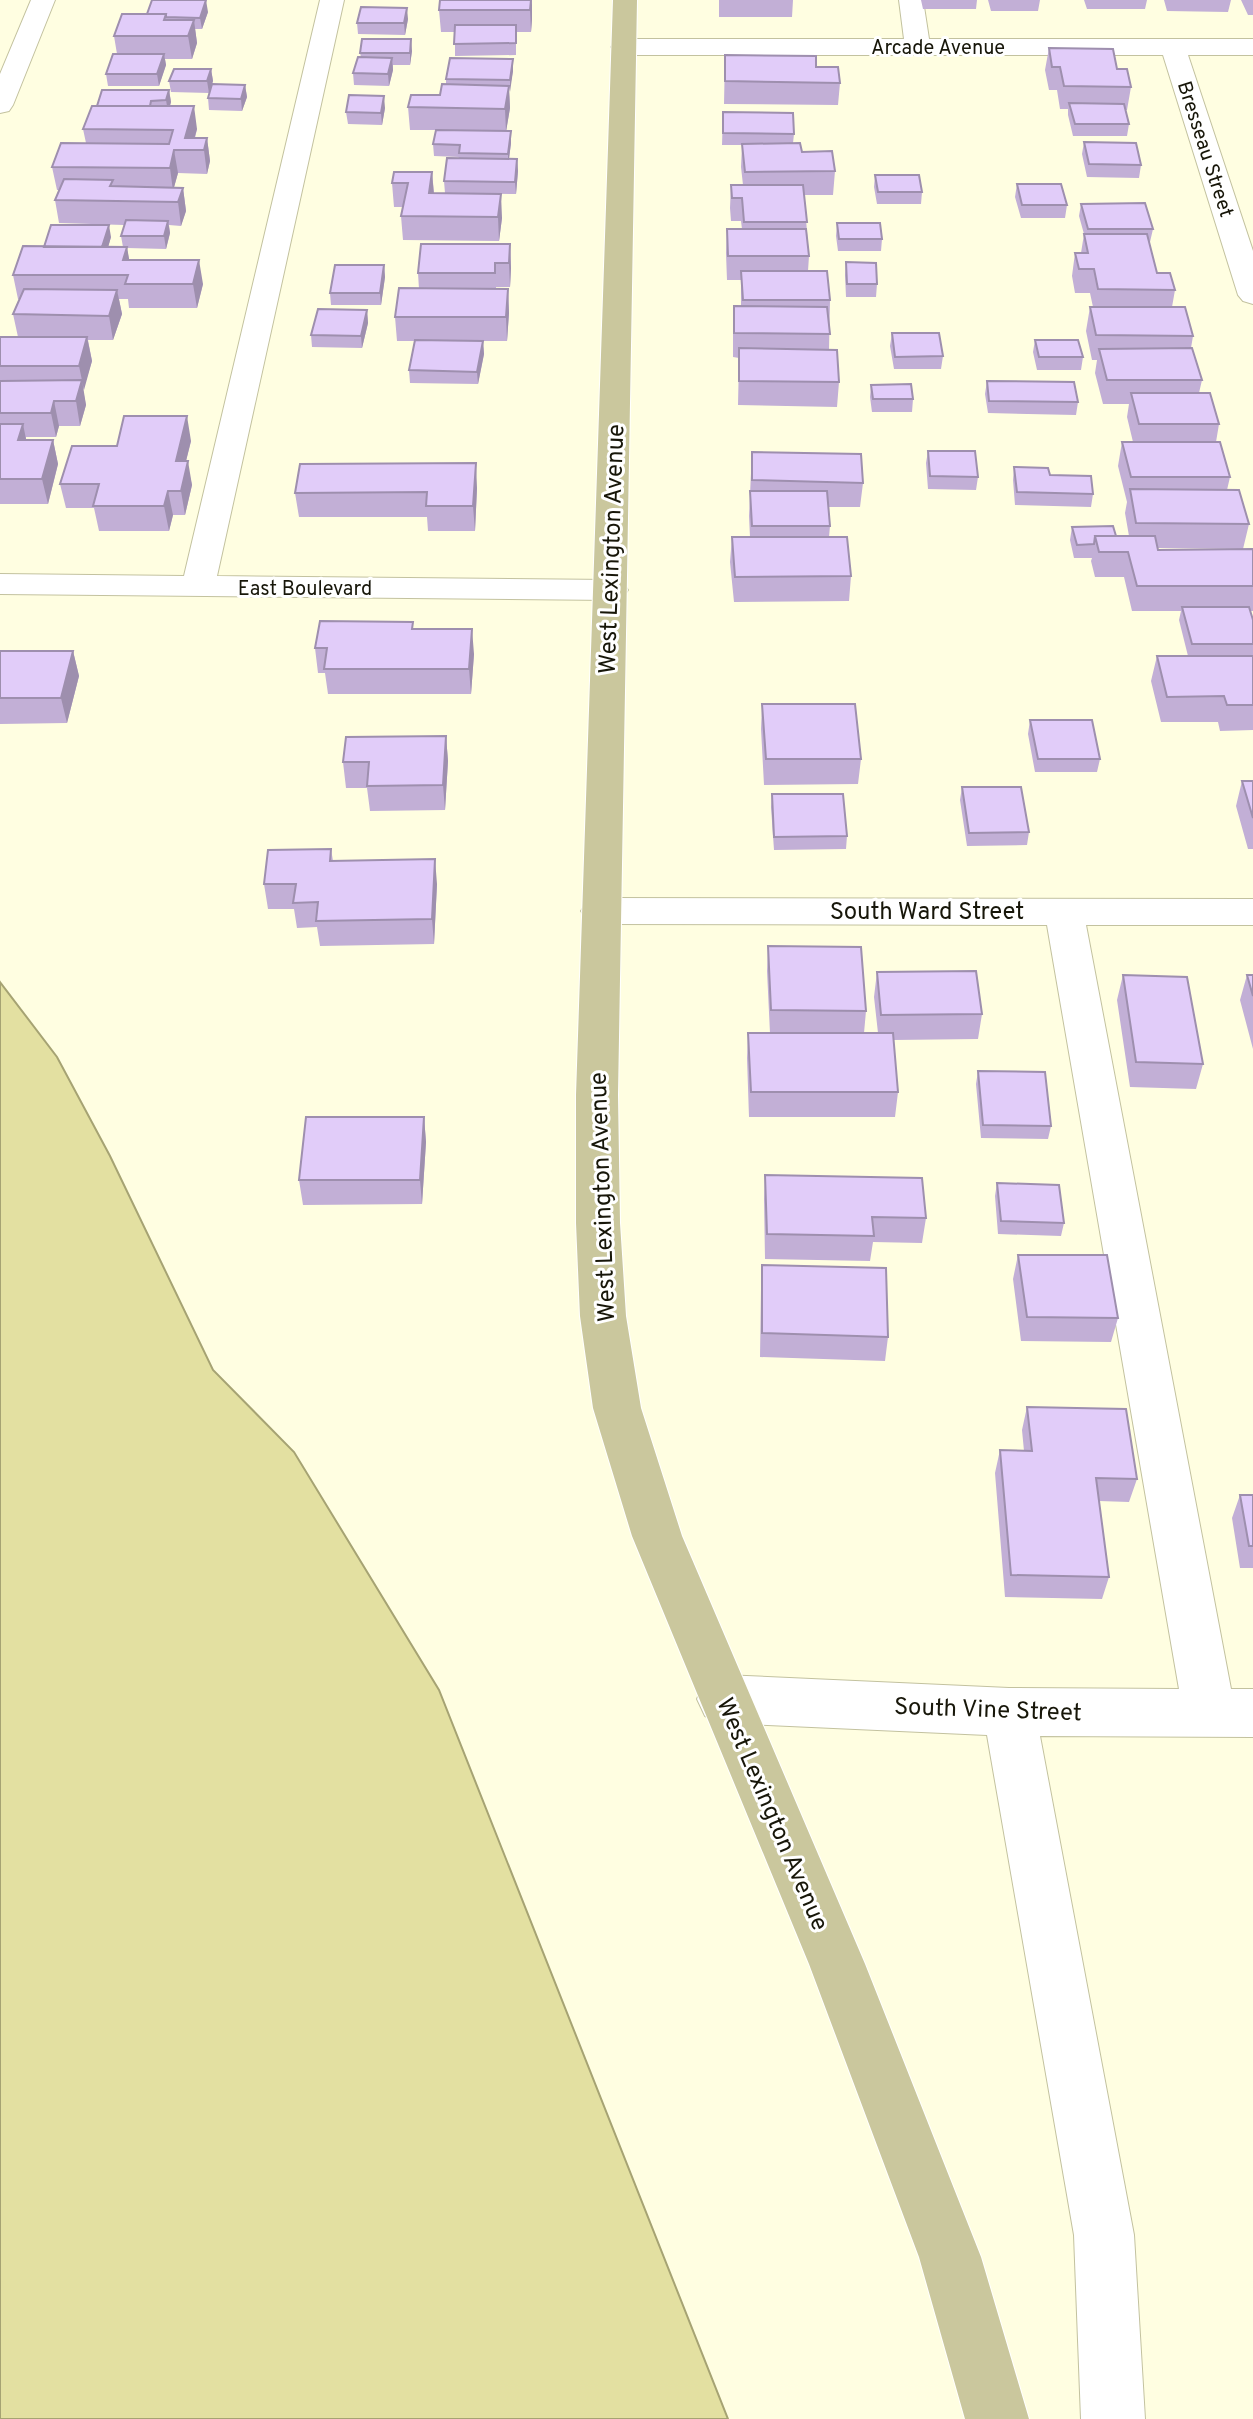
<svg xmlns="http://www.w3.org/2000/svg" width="1253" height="2419" viewBox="0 0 1253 2419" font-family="Overpass,sans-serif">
  <rect width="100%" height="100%" fill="#fffee1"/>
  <!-- water -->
  <path fill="#e3e0a1" stroke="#a6a373" stroke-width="2" d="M0,982L57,1057L110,1156L213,1370L294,1452L439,1690L728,2419H0Z"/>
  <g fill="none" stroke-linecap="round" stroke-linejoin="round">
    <!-- minor casing -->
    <g stroke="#c3c29f" stroke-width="2">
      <path id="minor" d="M31,0H55L13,105L9,111L0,113V74Z
        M320,0H344L217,576L611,580L623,583L628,590L623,597L611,600L0,594V574L184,576Z
        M899,0H923L929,39H1253V55H1188L1253,251V304L1243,301L1238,295L1163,55H624L615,52L611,47L615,42L624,39H904Z
        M601,898L1253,899V925H1086L1231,1689H1253V1737L1040,1736L1134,2235L1145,2419H1081L1074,2235L987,1735L723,1723L705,1716L697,1699L705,1682L723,1675L1009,1688L1179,1689L1047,925L601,924L587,920L581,911L587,902Z"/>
    </g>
    <!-- major casing -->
    <g stroke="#fff" stroke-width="2">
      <path id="major" d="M613,0H637L618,1095L620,1223L626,1316L641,1408L682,1536L865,1964L981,2257L1029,2419H965L919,2257L809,1964L632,1536L593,1408L580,1316L576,1223V1095Z"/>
    </g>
    <!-- minor -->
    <use href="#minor" fill="#fff" fill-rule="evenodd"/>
    <!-- major -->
    <use href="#major" fill="#cac79d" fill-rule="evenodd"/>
  </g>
  <!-- wall -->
  <path fill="#c2afd6" d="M532,0V19L531,32H516V55L455,56V32H441L439,10Z
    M719,0H793L792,17H719Z
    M921,0H977L976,9H923Z
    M988,0H1040L1038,11H991Z
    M1084,0H1147L1145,9H1087Z
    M1164,0H1231L1228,12L1167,11Z
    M1241,0H1253V15H1248Z
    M208,12L202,29H195L197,43L192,59H165L166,65L159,86H108L106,74L117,54L114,36L147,14Z
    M408,19L405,35L358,34L357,23Z
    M1049,48L1117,69L1131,87L1127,110H1125L1129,124L1127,136H1073L1068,115V109H1060L1057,90H1049L1045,70Z
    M412,51L410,65H393V70L389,86L354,85L353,73L361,57L360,53Z
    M725,55L816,67L840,83L838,105L724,104Z
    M513,59V71L509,92L510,108L506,131H511V143L509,159H517L518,171L516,194L445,193L444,181L459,157L434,156L433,144L436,130H410L408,107L440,95L446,84V79Z
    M211,69L213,81L209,93L171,92L169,81Z
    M245,85L247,97L242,111L209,110L208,98Z
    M169,90L171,102L170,106L197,129L195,138H207L210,161L207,174L178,173L174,187L183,188L186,211L181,226L169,225L170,233L166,249L127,248L129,260L203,284L197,308H129L128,299H119L122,314L113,340H88L92,361L83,390L86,405L80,426H59L56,437H26V440H53L58,464L48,504H0V337H18L13,314L19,299H18L13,275L44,247L111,237L108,247H123L121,236L124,225L59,223L55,200L59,190H57L52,167L86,143L83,129L97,106Z
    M385,108L382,125L348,124L346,112Z
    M723,112L794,134L793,143L802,152L835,171L833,195H804L809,256L808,271L830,300L829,350L839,382L837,407L738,405L739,358L733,357V330L734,306H741V280H727L726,253L727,229H742L741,221H731L730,208L731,185H743L741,167L742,145H722Z
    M1084,142L1141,165L1139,178L1087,177L1082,154Z
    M432,172L434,193L502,218L499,241L403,240L401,216L403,207H394L392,183Z
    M875,175L922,192L921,204H877L874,187Z
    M1017,184L1067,205L1065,218H1021L1015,197Z
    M1081,204L1153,229L1150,242H1149L1157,273L1175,290L1172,307L1193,336L1191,348L1202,380L1199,393L1219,424L1216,442L1230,477L1227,490L1249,524L1243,549L1158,548V550L1253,549V611H1250L1253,620V730L1220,731L1218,722H1161L1151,681L1157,656H1188L1179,620L1181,611H1132L1124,577H1095L1091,561L1092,558H1074L1070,540L1072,527L1116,536H1129L1125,513L1127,502L1118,466L1122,442H1133L1127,417L1129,404H1103L1095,373L1097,360H1092L1086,331L1090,307H1093L1090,293H1075L1072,276L1075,253H1081L1084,234L1079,216Z
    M837,223L882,239L881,251H838L836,236Z
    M510,244L511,268L510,287H496V289H508L509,313L507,341H483L484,354L478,384L410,383L409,370L415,341H397L395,317L419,289L418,273Z
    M846,262L877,284L876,297H846L845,275Z
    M384,265L385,277L381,305H331L330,293Z
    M367,310L368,323L362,348L312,347L311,335Z
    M892,333L943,356L941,369H894L890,346Z
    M1035,340L1083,357L1081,370H1037L1033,352Z
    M987,381L1078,402L1076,415L988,413L985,394Z
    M871,385L913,399L912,412H872L870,397Z
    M191,441L186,461L192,485L185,515H173L169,531H99L94,508H66L60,484L117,446Z
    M928,451L978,477L976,490L928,489L926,463Z
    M752,452L863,483L860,507H828L830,526L829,537L851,576L849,601L734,602L730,562L732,537H750L749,516Z
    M1014,467L1093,494L1091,507L1015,505L1013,480Z
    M477,488L475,531H428L427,517H299L295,493Z
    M414,629L474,654L471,694H328L325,673H318L315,648Z
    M0,651H73L79,676L67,723L0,724Z
    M762,704L861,759L858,784L764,785L761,729Z
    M1030,720L1100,759L1097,772H1035L1028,734Z
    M446,736L448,761L445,810L370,811L367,788H346L343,762Z
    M1242,781H1253V849H1248L1236,806Z
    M962,787L1029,832L1027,845L967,846L960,800Z
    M772,794L847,836L846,849L774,850L771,807Z
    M331,849L333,861L437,884L434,944L320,946L317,927L297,928L294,909H268L264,884Z
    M768,946L866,1011L864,1033H878L874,997L877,972L982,1014L978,1039L893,1040L898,1092L895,1117H749L747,1058L748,1033H770L767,971Z
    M1123,975L1203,1064L1196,1089L1130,1087L1117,1000Z
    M1247,975H1253V1049L1240,1000Z
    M978,1071L1051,1126L1048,1139L981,1138L976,1084Z
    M424,1117L426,1142L422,1204L303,1205L299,1180Z
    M765,1175L926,1218L922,1243L873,1242L870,1261L765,1259L764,1199Z
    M997,1183L1064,1223L1061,1236L998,1234L995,1196Z
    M1018,1255L1118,1318L1111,1342L1021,1341L1013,1279Z
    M762,1265L888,1337L885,1361L760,1357L761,1289Z
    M1027,1407L1137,1479L1129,1502L1099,1501L1109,1577L1102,1599L1005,1597L995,1473L1000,1450L1024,1451L1022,1430Z
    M1240,1495H1253V1568H1240L1232,1518Z"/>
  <!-- shaded-wall -->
  <path fill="#9e8fae" d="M206,0L208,12L202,29L200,18Z
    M532,0V19L531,32L530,10Z
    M407,8L408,19L405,35L404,23Z
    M194,20L197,43L192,59L188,36Z
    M411,39L412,51L410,65V53Z
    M164,54L166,65L159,86L157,74Z
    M392,58L393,70L389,86L388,74Z
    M513,59V71L510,92V80Z
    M211,69L213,81L209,93L207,81Z
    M245,85L247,97L242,111L241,99Z
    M509,86L510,108L506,132L505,109Z
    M169,90L171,102L168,112L166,100Z
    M384,96L385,108L382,125L381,113Z
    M194,106L197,129L191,150L185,138Z
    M511,131V143L508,166V154Z
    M207,138L210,161L207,174L204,150Z
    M174,150L178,173L173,191L170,168Z
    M517,159L518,171L516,194L515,182Z
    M432,172L434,196L429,193Z
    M183,188L186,211L181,226L178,202Z
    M501,194L502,218L499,241L498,217Z
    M168,221L170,233L166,249L164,236Z
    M109,225L111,237L103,265L101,253Z
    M510,244L511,268L510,287L509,263Z
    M127,247L131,270L123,260Z
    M199,260L203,284L197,308L193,284Z
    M384,265L385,277L381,305L380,293Z
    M508,289L509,313L507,341L506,317Z
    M117,290L122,314L113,340L109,316Z
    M367,310L368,323L362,348L361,336Z
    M87,337L92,361L84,390L79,366Z
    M483,341L484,354L478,384L477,372Z
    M82,380L86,405L80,426L76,401Z
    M54,401L59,426L56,437L51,413Z
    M187,416L191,441L180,485L176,461Z
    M23,424L28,449L18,440Z
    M53,440L58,464L48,504L42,479Z
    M188,461L192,485L185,515L181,491Z
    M476,463L477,488L475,531L473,506Z
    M168,491L173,515L169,531L164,506Z
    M472,629L474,654L471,694L469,669Z
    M73,651L79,676L67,723L61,698Z
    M446,736L448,761L445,810L443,785Z
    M435,859L437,884L434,944L432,919Z
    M424,1117L426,1142L422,1204L420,1180Z"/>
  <!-- building -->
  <path fill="#e1ccf9" stroke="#9e8fae" stroke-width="2" d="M152,0H206L200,18L166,17V14H147Z
    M440,0H531L530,10H439Z
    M361,7L407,8L404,23H357Z
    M122,14H166L164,20H194L188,36H114Z
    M455,25H516V43L454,44Z
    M362,39H411L410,53H360Z
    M1049,48L1113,49L1117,69H1127L1131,87L1064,86L1060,67H1052Z
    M113,54H164L157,74H106Z
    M725,55L816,56V67H838L840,83L725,81Z
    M358,57L392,58L388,74L353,73Z
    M450,58L513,59L510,80L446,79Z
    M174,69H211L207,81H169Z
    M212,84L245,85L241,99L208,98Z
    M442,84L509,86L505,109L408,107L411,95H440Z
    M102,90H169L166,100L151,101L150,106H97Z
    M349,95L384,96L381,113L346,112Z
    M1069,103L1124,104L1129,124H1075Z
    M92,106H194L185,138H207L204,150H174L170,168L52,167L61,143L169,144L173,130L83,129Z
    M723,112L793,113L794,134L723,133Z
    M436,130L511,131L508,154L459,153L460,145L433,144Z
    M1084,142L1136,143L1141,165L1089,164Z
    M800,143L802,152L832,151L835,171L745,172L742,144Z
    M447,158L517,159L515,182L444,181Z
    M394,172H432L429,193L501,194L498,217L401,216L408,183H392Z
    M875,175H919L922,192H878Z
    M64,179L113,180L110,186L183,188L178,202L55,200Z
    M1017,184H1061L1067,205H1022Z
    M731,185H803L807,222H744L742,198H732Z
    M1145,203L1153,229H1088L1081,204Z
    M126,220L168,221L164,236H121Z
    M837,223H880L882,239H839Z
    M51,225H109L102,247H44Z
    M727,229H806L809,256H728Z
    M1084,234H1147L1157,273H1170L1175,290L1098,289L1094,269H1079L1075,253H1088Z
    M421,244H510L509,263H495V273H418Z
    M23,246L127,247L123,260H199L193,284H125L128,275H13Z
    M846,262L876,263L877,284H847Z
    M335,265H384L380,293H330Z
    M741,271H827L830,300H743Z
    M399,288L508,289L506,317H395Z
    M24,289L117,290L109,316L13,314Z
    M734,306L827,307L830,334L734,333Z
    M1090,307H1185L1193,336L1096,335Z
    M318,309L367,310L361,336L311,335Z
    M892,333H939L943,356L895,357Z
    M0,337H87L79,366H0Z
    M415,340L483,341L477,372L409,370Z
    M1035,340H1078L1083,357H1039Z
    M739,348L837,350L839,382L739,381Z
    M1192,348L1202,380H1107L1099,349Z
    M82,380L76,401H54L51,413H0V381Z
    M987,381L1074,382L1078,402L989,401Z
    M911,384L913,399H873L871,385Z
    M1131,393H1210L1219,424H1139Z
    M124,416H187L176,461H188L181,491H168L164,506H93L99,484H60L72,446H117Z
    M0,424H23L18,440H53L42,479H0Z
    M1122,442H1220L1230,477H1131Z
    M928,451H975L978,477L930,476Z
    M752,452L861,454L863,483L752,480Z
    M476,463L473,506H426L427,492L295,493L300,464Z
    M1014,467L1048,468L1050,475L1091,476L1093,494L1017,492Z
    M1130,489L1239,490L1249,524L1136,523Z
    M750,491H827L830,526H752Z
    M1113,526L1116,536H1095L1094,544L1077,545L1072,527Z
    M1095,536H1155L1158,550L1253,549V586H1137L1128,552H1099Z
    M732,537H847L851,576L735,577Z
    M1182,607H1249L1253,620V644H1192Z
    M320,621L413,622L412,629H472L469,669H324L327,648H315Z
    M0,651H73L61,698H0Z
    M1157,656H1253V705H1227L1224,696L1167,697Z
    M762,704H855L861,759H766Z
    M1030,720H1092L1100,759H1038Z
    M446,736L443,785L367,786L369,762H343L346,737Z
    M1242,781H1253V818Z
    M962,787H1021L1029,832L969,833Z
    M772,794H843L847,836L774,837Z
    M331,849L330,861L435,859L432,919L316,921L318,902L293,903L296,884H264L268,850Z
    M768,946L861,947L866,1011L771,1010Z
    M976,971L982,1014L881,1015L877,972Z
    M1123,975L1187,977L1203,1064L1136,1062Z
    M1247,975H1253V996Z
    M748,1033H893L898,1092H751Z
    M978,1071L1045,1072L1051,1126L983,1125Z
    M306,1117H424L420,1180H299Z
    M765,1175L922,1178L926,1218L872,1217L874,1236L767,1234Z
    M997,1183L1059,1185L1064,1223L1001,1221Z
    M1018,1255H1107L1118,1318L1027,1317Z
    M762,1265L886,1268L888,1337L762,1333Z
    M1027,1407L1126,1409L1137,1479L1096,1478L1109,1577L1011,1575L1000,1450L1032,1451Z
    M1240,1495H1253V1546H1249Z"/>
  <g text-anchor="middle" stroke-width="6" stroke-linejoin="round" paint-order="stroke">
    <!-- far-street labels -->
    <g font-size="20" fill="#171609" stroke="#fff">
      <text x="938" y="54">Arcade Avenue</text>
      <text transform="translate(1206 149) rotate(72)" y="7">Bresseau Street</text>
      <text x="305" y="595">East Boulevard</text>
    </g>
    <!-- street labels -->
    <g font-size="24" fill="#171609" stroke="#fff">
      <text transform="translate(611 549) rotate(-88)" y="8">West Lexington Avenue</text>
      <text x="927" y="919">South Ward Street</text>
      <text transform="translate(602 1197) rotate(-92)" y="8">West Lexington Avenue</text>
      <text transform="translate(988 1709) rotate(2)" y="8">South Vine Street</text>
      <text transform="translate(773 1814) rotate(67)" y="8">West Lexington Avenue</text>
    </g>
  </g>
</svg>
